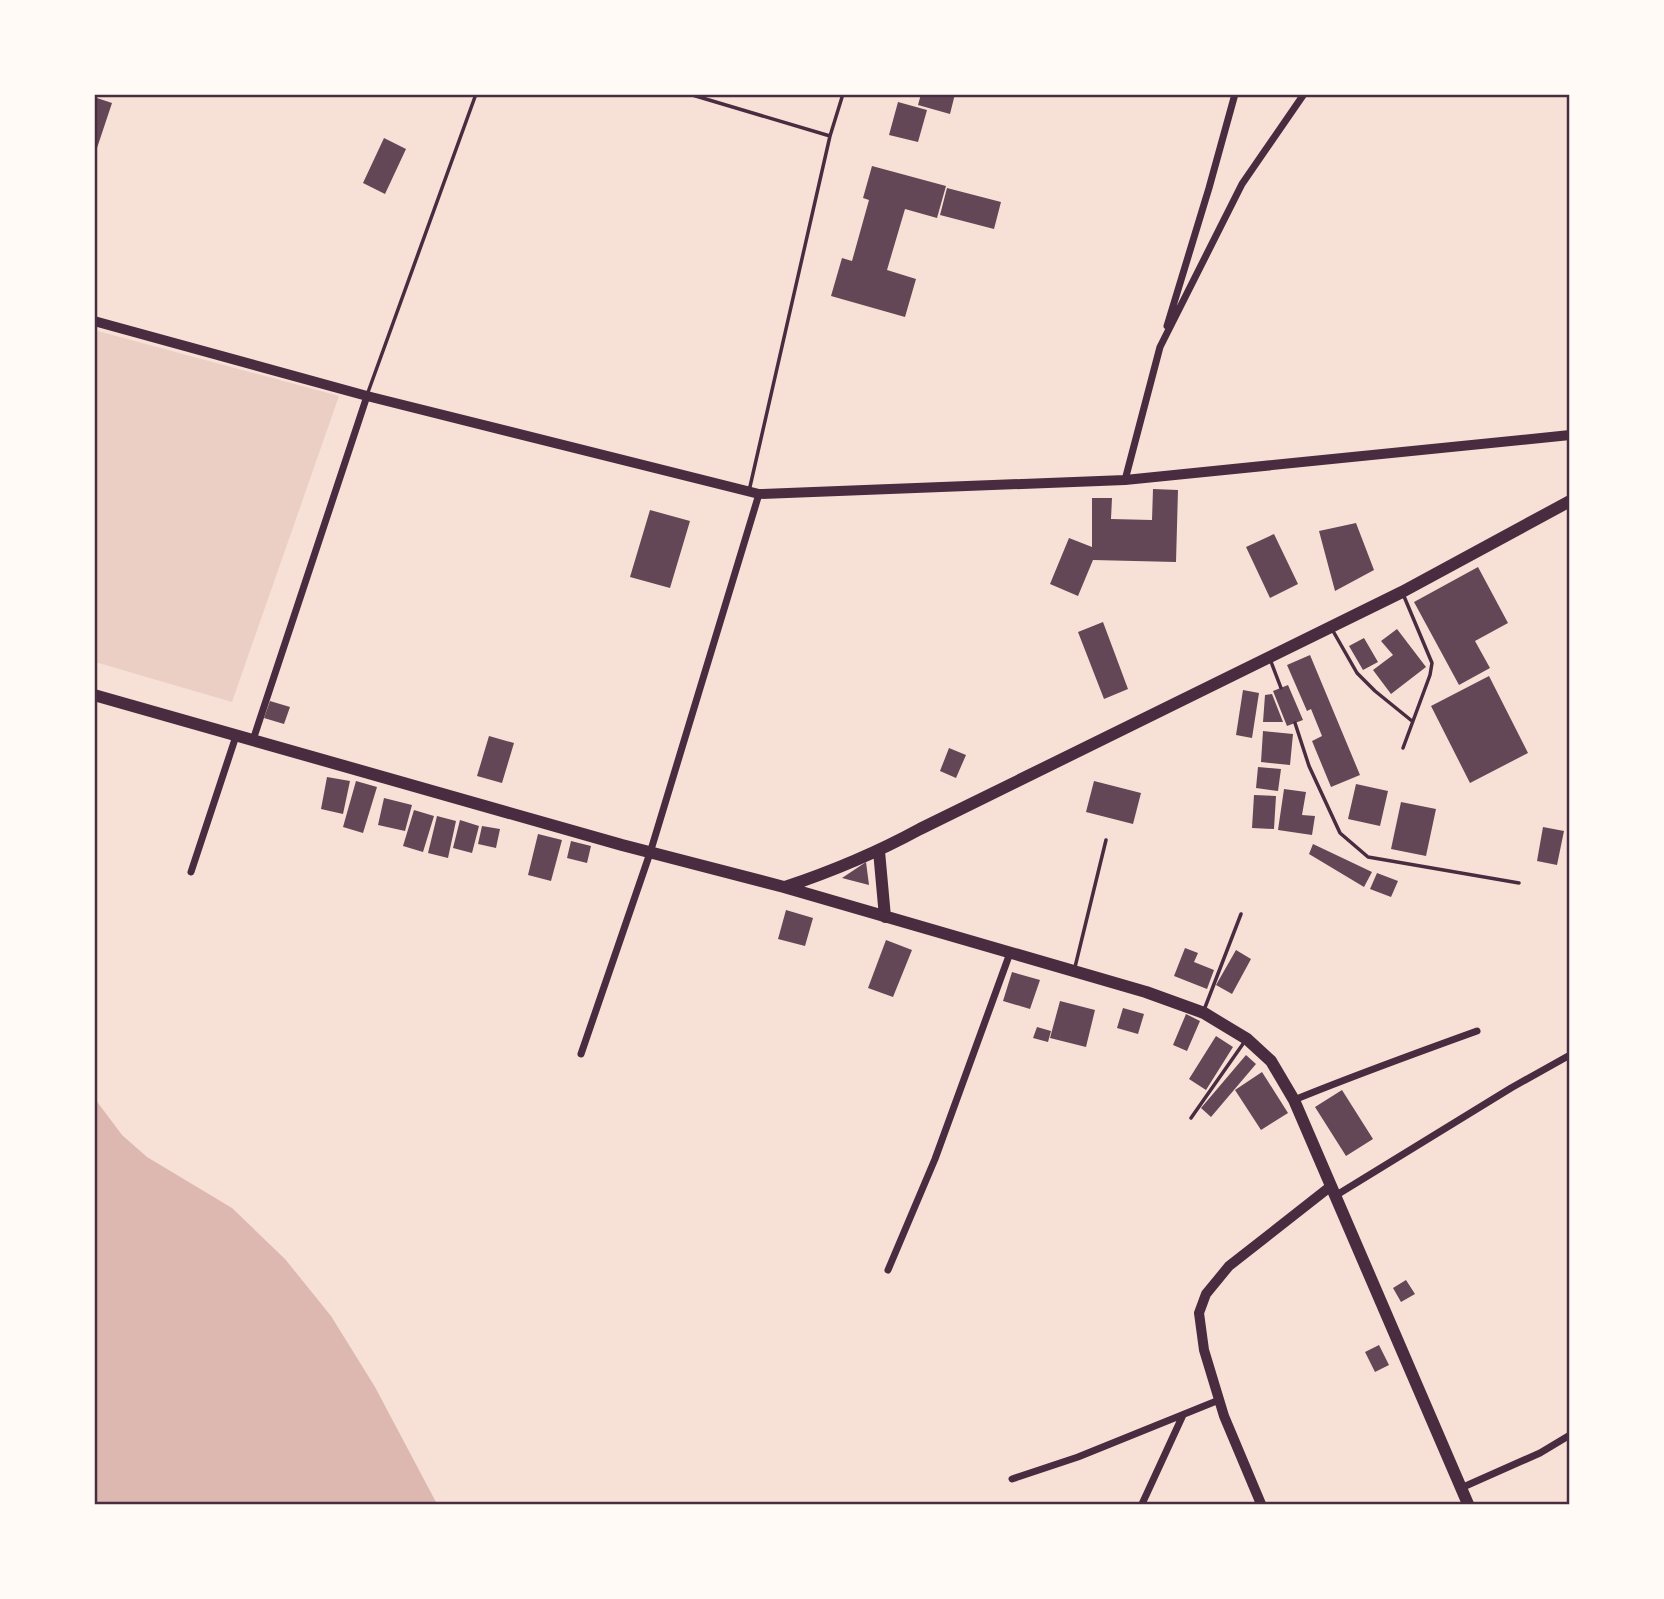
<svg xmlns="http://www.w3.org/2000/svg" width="1664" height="1599" viewBox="0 0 1664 1599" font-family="Jost,sans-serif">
  <rect width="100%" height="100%" fill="#f7e1d7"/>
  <!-- green -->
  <path fill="#ebcfc5" d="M94,330L339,396L232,702L95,662Z"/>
  <!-- water -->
  <path fill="#dcb8b0" d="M95,1099L122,1135L147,1157L232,1208L285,1259L331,1316L375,1387L437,1504H95Z"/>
  <!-- building -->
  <path fill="#644757" d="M921,94H955L950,114L918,105Z
    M94,97L112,103L95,154H94Z
    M898,102L927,110L918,142L889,135Z
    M384,138L406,149L385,194L363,183Z
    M872,166L946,186L937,218L905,209L887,270L916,279L905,317L831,296L842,258L852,261L869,200L863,198Z
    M947,188L1001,202L994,229L940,215Z
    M1153,489L1178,490L1176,562L1093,560L1078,596L1050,584L1069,538L1092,547V498H1112L1111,519L1152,520Z
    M650,510L690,521L670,588L630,577Z
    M1356,523L1374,570L1335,591L1319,531Z
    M1274,534L1298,584L1270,598L1246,547Z
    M1478,567L1508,623L1475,641L1490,668L1459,685L1414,602Z
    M1103,622L1128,689L1104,699L1078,632Z
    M1397,629L1426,667L1391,694L1373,670L1393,655L1381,641Z
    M1364,638L1378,662L1363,670L1349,646Z
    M1310,655L1360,775L1331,787L1312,741L1322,736L1311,709L1307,711L1287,665Z
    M1489,676L1528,753L1470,783L1431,706Z
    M1288,685L1303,720L1287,726L1273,691Z
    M1243,690L1259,693L1252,738L1236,735Z
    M1272,694L1283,722H1263L1265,695Z
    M270,701L290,707L284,724L264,718Z
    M1263,731L1293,734L1290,765L1261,762Z
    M489,736L514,743L502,783L477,776Z
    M949,748L966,755L956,778L940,771Z
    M1258,767L1281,769L1278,791L1256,788Z
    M327,777L350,781L343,814L321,809Z
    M356,781L377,787L363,833L343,827Z
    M1094,781L1141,793L1133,824L1086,812Z
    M1356,784L1388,791L1380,826L1348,819Z
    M1284,789L1306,792L1302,815L1315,816L1312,835L1278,830Z
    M1254,795L1276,796L1274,829L1252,828Z
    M384,798L412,805L405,831L378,825Z
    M1401,802L1436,809L1426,856L1391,849Z
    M414,810L434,816L423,852L403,846Z
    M437,816L456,821L448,858L428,853Z
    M460,820L479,826L472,853L453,848Z
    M482,826L500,829L496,848L478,844Z
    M1543,827L1564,831L1557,865L1537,861Z
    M538,834L562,840L551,881L528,875Z
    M571,841L591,846L587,863L567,858Z
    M1313,844L1372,872L1364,887L1309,854Z
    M866,862L869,885L842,878Z
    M1377,873L1398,881L1391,897L1370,889Z
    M786,910L813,918L805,946L778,939Z
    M886,940L912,950L893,997L868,988Z
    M1185,948L1198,953L1194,962L1214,970L1207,989L1174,976Z
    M1236,950L1251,959L1232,994L1216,985Z
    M1012,972L1040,980L1030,1009L1003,1001Z
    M1060,1001L1095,1010L1086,1047L1050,1038Z
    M1123,1008L1144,1014L1138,1034L1117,1028Z
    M1186,1014L1200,1021L1187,1051L1173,1045Z
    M1037,1027L1051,1031L1048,1042L1033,1038Z
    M1216,1036L1233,1047L1206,1090L1189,1079Z
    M1246,1055L1256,1064L1211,1117L1201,1108Z
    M1262,1072L1288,1113L1261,1130L1235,1090Z
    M1342,1090L1373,1139L1346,1156L1315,1107Z
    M1406,1280L1415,1294L1401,1302L1393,1288Z
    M1379,1345L1389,1365L1375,1372L1365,1352Z"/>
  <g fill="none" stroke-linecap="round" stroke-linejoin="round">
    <!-- service -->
    <path stroke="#4a2c40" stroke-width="3.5" d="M689,94L830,136
      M367,395L476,94
      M749,491L830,136L843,94
      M1333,631L1357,673L1375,691L1412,721
      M1270,659L1281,688
      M1295,723L1309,766L1340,833L1368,857L1519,883
      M1403,748L1430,675L1432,663L1403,594
      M1075,967L1106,840
      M1204,1010L1241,914
      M1191,1118L1245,1041"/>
    <!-- minor -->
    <path stroke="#4a2c40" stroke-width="7" d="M1167,326L1209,188L1235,94
      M1125,480L1160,347L1242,184L1304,94
      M253,740L367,396
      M191,872L236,736
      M581,1054L650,853L759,494
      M1294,1100C1355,1075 1416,1053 1477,1031
      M1335,1196L1511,1088L1570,1055
      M888,1270L935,1159L1010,953
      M1012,1479L1078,1457L1219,1400
      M1461,1488L1540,1453L1570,1435
      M1142,1504L1183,1415"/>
    <!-- tertiary -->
    <path stroke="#4a2c40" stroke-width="10" d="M94,321L367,396L759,494L1125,480L1570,435"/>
    <!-- secondary -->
    <path stroke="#4a2c40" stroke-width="10" d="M1261,1504L1224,1416L1204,1350L1199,1313L1206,1294L1229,1266L1331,1186"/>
    <!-- primary -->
    <path stroke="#4a2c40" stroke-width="12" d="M94,695L622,845L784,887L1146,992L1204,1013L1247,1039L1271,1061L1294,1100L1468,1504
      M879,851L885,917
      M785,887C833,871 876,853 920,829L1402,592L1570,501"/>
  </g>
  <!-- border -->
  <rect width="1664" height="1599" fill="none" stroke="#fffaf5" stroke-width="192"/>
  <rect x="96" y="96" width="1472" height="1407" fill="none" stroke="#4a2c40" stroke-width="2.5"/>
</svg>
